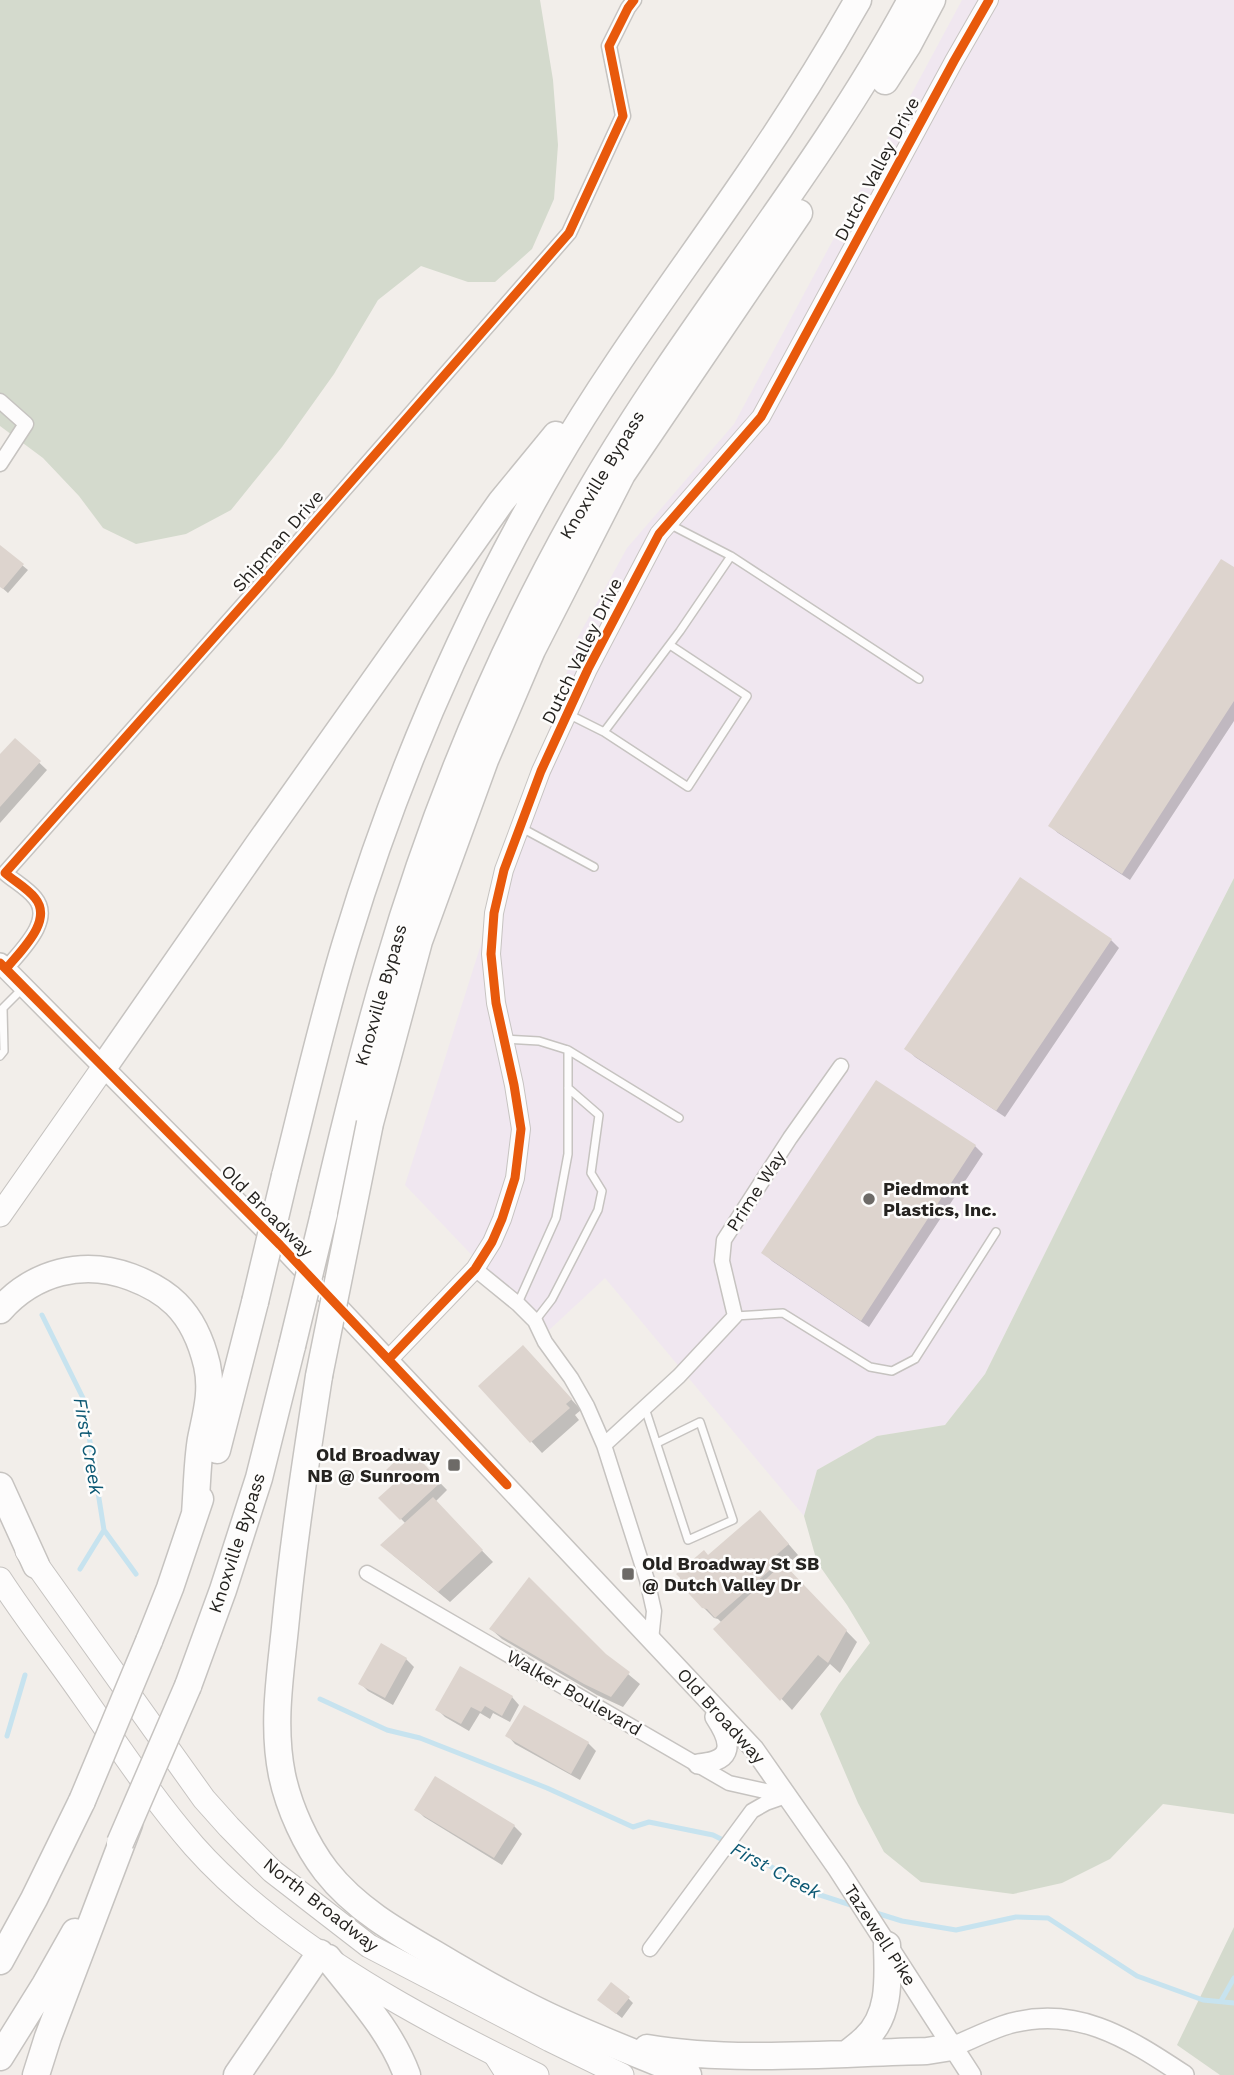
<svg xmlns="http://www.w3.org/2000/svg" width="1234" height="2075" viewBox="0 0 1234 2075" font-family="'Work Sans',sans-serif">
  <rect width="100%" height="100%" fill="#f2eeea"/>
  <!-- industrial -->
  <path fill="#f0e7f0" d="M962,0H1234V878L1120,1102L985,1374L945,1425L877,1436L817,1470L804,1516L605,1278L546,1333L405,1185L578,637L627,548L734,424Z"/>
  <!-- green -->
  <path fill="#d4dacd" d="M0,0H540L553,80L558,145L554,199L532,249L495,282H468L421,266L378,300L334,374L282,447L231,510L186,534L136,544L103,528L79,496L43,458L0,426Z
    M1234,878V1814L1163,1804L1110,1859L1062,1883L1013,1894L921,1882L884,1852L858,1803L820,1714L839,1684L870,1643L847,1605L817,1562L804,1516L817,1470L877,1436L945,1425L985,1374L1120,1102Z
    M1234,1927V2075H1220L1177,2045Z"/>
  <!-- shadow -->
  <path fill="#0003" d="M0,547L28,570L8,593L0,586Z
    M1234,570V721L1130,880L1058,833L1050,826Z
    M15,740L47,770L0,823V757Z
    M1111,940L1119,948L1005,1117L915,1057L907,1049Z
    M975,1146L983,1154L869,1327L772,1261L764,1253Z
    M534,1358L581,1410L575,1415L579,1420L542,1453L481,1386Z
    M409,1451L447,1490L435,1502L493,1562L450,1602L393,1555L406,1524L381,1498L399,1481Z
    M771,1524L798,1555L784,1567L857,1642L840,1673L830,1664L792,1710L716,1629L722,1623L718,1619L714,1618L703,1607L709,1557Z
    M491,1629L605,1655L640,1684L623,1707L597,1695L502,1639Z
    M406,1659L414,1667L393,1705L368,1691L360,1683Z
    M512,1697L519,1705L510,1722L493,1713L490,1719L480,1713L469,1731L445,1717L437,1709Z
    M524,1707L588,1743L596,1751L580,1780L515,1744L508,1736Z
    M416,1809L514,1826L522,1834L502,1865L424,1817Z
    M628,1998L633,2003L622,2018L605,2005Z"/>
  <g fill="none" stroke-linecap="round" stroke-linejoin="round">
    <!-- stream -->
    <path stroke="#c7e3ef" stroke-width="5" d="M42,1315L83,1398L104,1530L136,1574
      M80,1569L104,1530
      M320,1699L387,1730L420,1738L547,1788L633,1827L649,1822L713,1835L741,1849L817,1894L854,1906
      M7,1736L25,1675
      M873,1912L902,1921L956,1930L1016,1917L1048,1918L1137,1976L1203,2000L1234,2003
      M1221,2001L1234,1978"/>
  </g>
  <!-- building -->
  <path fill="#ddd4ce" d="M0,545L24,564L3,589L0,587Z
    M1221,559L1234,567V701L1122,874L1048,826Z
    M15,738L41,761L0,807V754Z
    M1020,877L1112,939L996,1111L904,1049Z
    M876,1080L976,1145L861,1321L761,1253Z
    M523,1345L572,1399L566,1404L570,1408L530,1443L478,1386Z
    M409,1448L441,1482L400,1520L378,1498L397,1481L386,1470Z
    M433,1497L483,1550L438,1592L380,1545Z
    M760,1510L789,1544L773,1558L778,1563L715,1618L707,1609L702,1608L679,1583L680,1578L676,1574L704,1550L708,1555Z
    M783,1563L847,1630L828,1663L818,1655L780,1701L713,1629Z
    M529,1577L606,1654L630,1672L611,1697L584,1684L489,1629Z
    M381,1643L407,1658L385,1698L358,1684Z
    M460,1666L513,1696L502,1716L485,1706L481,1712L471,1707L461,1724L435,1710Z
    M524,1705L589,1742L571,1774L505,1736Z
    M435,1776L515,1825L494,1858L414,1810Z
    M611,1982L630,1997L616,2014L597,2000Z"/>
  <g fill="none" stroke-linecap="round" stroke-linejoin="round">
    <!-- service casing -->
    <g stroke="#c6c3c0" stroke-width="10">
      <path id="service" d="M669,524L731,556
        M568,714L604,732L680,631L731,556L919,679
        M604,732L688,787L747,696L670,645
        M520,827L594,867
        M504,1039L539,1041L568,1050V1154L556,1218L518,1303
        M568,1050L679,1118
        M0,1056L4,1051L3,1008L23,988
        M735,1316L783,1313L870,1367L892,1371L915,1359L996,1232
        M535,1321L552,1299L598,1210L602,1191L591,1173L599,1115L568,1088
        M645,1408L688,1540L733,1520L700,1422L657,1443"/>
    </g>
    <!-- minor casing -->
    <g stroke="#c6c3c0" stroke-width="17">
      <path id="minor" d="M0,401L26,424L0,464
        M6,969C20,951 54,921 35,898C27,888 14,881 5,873L258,588L569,233L623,116L609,46L628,8L634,0
        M475,1269L518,1304L535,1321L545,1342L571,1378L587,1406L604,1445L647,1580L654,1611L651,1640
        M604,1445L679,1376L735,1316L722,1261L724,1240L790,1138L841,1066
        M367,1573L729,1783L788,1796
        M650,1949L752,1811L766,1803L786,1796"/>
    </g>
    <!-- tertiary casing -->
    <g stroke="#c6c3c0" stroke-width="20">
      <path id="tertiary" d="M389,1359L475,1269L492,1242L502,1219L515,1178L521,1129L514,1085L496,1003L491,954L494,913L504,870L541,771L588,669L659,534L761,417L954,61L989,0
        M491,2053L505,2075"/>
    </g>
    <!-- secondary casing -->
    <g stroke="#c6c3c0" stroke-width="22">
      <path id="secondary" d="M0,963L280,1245L754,1749L838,1869L971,2075
        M698,1764C735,1761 732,1743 715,1717
        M952,2047C969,2040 985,2032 1002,2026C1073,2002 1128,2038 1184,2075"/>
    </g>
    <!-- primary casing -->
    <g stroke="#c6c3c0" stroke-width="25">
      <path id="primary" d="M0,1215L103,1068
        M27,1551L204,1799L229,1827L272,1871L369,1946L550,2040L622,2075
        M0,1579C26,1619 56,1657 83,1696C119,1747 153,1799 194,1846C217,1872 245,1897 272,1918C353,1982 445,2030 537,2075"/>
    </g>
    <!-- motorway casing -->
    <g stroke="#c6c3c0" stroke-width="29">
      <path id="motorway" d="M885,81L908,45L932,0
        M103,1068L258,845L501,502L556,435
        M370,1123L419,941L485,760L532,650L622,474L799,213
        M285,1176C305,1097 323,1017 347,939C397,774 467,614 553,466C612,364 683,271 749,174C788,117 824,60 858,0
        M324,1214C343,1132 363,1050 387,969C436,801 505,637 593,486C691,319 819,171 911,0
        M0,1310C34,1272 83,1259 131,1277C147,1283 163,1291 176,1304C192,1320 202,1344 207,1365C213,1392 206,1414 201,1439C197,1463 197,1489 195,1514
        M319,1376C306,1460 293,1543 285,1628C280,1677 272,1726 282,1775C289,1808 306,1845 326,1871C355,1908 395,1931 435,1954C470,1975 505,1995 542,2013C589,2036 639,2054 688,2075
        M217,1450L255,1302
        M0,1486L36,1565
        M149,1641L170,1588L200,1499
        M188,1686L223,1590L259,1478L292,1346
        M328,1958C357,1995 391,2031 407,2075
        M0,1961L34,1899L82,1801
        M647,2048C735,2063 837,2053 927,2051L952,2047
        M848,2053C853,2049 860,2044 865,2039C891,2015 888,1978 887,1945
        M0,2057L45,1985L75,1932
        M36,2075L48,2037L129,1824
        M237,2075L320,1953"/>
    </g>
    <!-- service -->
    <use href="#service" stroke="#fdfcfc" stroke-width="7"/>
    <!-- minor -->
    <use href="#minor" stroke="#fdfcfc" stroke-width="14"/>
    <!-- tertiary -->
    <use href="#tertiary" stroke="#fdfcfc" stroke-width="18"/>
    <!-- secondary -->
    <use href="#secondary" stroke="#fdfcfc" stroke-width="19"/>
    <!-- primary -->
    <use href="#primary" stroke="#fdfcfc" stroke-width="23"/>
    <!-- motorway -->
    <use href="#motorway" stroke="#fdfcfc" stroke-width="26"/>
    <!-- motorway-bridge casing -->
    <g stroke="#c6c3c0" stroke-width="29" stroke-linecap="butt">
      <path id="motorway-bridge" d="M255,1302L285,1176
        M292,1346L324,1214
        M319,1376L370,1123
        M82,1801L149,1641
        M120,1843L188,1686"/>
    </g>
    <!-- motorway-bridge -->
    <use href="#motorway-bridge" stroke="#fdfcfc" stroke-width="26"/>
    <!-- cycleway casing -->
    <g stroke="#fefdfc" stroke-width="13">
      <path id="cycleway" d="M0,963L280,1245L507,1485
        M6,969C20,951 54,921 35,898C27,888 14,881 5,873L258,588L569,233L623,116L609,46L628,8L634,0
        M389,1359L475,1269L492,1242L502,1219L515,1178L521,1129L514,1085L496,1003L491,954L494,913L504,870L541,771L588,669L659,534L761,417L954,61L989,0"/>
    </g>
    <!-- cycleway -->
    <use href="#cycleway" stroke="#e8590c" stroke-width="9"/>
  </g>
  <!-- markers -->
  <g fill="#6d6a67" stroke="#fefdfc" stroke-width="2.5">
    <circle cx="869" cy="1199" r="7"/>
    <rect x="447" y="1458" width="14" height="14" rx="3.5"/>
    <rect x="621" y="1567" width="14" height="14" rx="3.5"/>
  </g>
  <g text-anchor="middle" stroke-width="5" stroke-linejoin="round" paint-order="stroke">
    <!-- street labels -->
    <g font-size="18" fill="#252320" stroke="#fefdfc">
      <text transform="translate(877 169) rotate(-62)" y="6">Dutch Valley Drive</text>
      <text transform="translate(602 475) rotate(-59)" y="6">Knoxville Bypass</text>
      <text transform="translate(278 541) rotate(-49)" y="6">Shipman Drive</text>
      <text transform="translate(582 651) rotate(-64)" y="6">Dutch Valley Drive</text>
      <text transform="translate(381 995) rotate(-74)" y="6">Knoxville Bypass</text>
      <text transform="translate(756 1191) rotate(-57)" y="6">Prime Way</text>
      <text transform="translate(267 1211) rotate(45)" y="6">Old Broadway</text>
      <text transform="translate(237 1543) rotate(-72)" y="6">Knoxville Bypass</text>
      <text transform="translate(574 1693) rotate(30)" y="6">Walker Boulevard</text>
      <text transform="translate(721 1716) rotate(48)" y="6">Old Broadway</text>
      <text transform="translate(321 1905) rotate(38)" y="6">North Broadway</text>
      <text transform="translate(880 1935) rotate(57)" y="6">Tazewell Pike</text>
    </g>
    <!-- poi labels -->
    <g font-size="18" font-weight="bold" fill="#252320" stroke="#fefdfc" text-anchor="start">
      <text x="883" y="1195">Piedmont<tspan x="883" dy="21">Plastics, Inc.</tspan></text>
      <text x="440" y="1461" text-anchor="end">Old Broadway<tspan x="440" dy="21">NB @ Sunroom</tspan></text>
      <text x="642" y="1570">Old Broadway St SB<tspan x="642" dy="21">@ Dutch Valley Dr</tspan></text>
    </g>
    <!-- water labels -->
    <g font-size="19" font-style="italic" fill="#0c5873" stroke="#fefdfc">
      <text transform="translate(89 1446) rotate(80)" y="7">First Creek</text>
      <text transform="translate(776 1870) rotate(28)" y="7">First Creek</text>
    </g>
  </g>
</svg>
